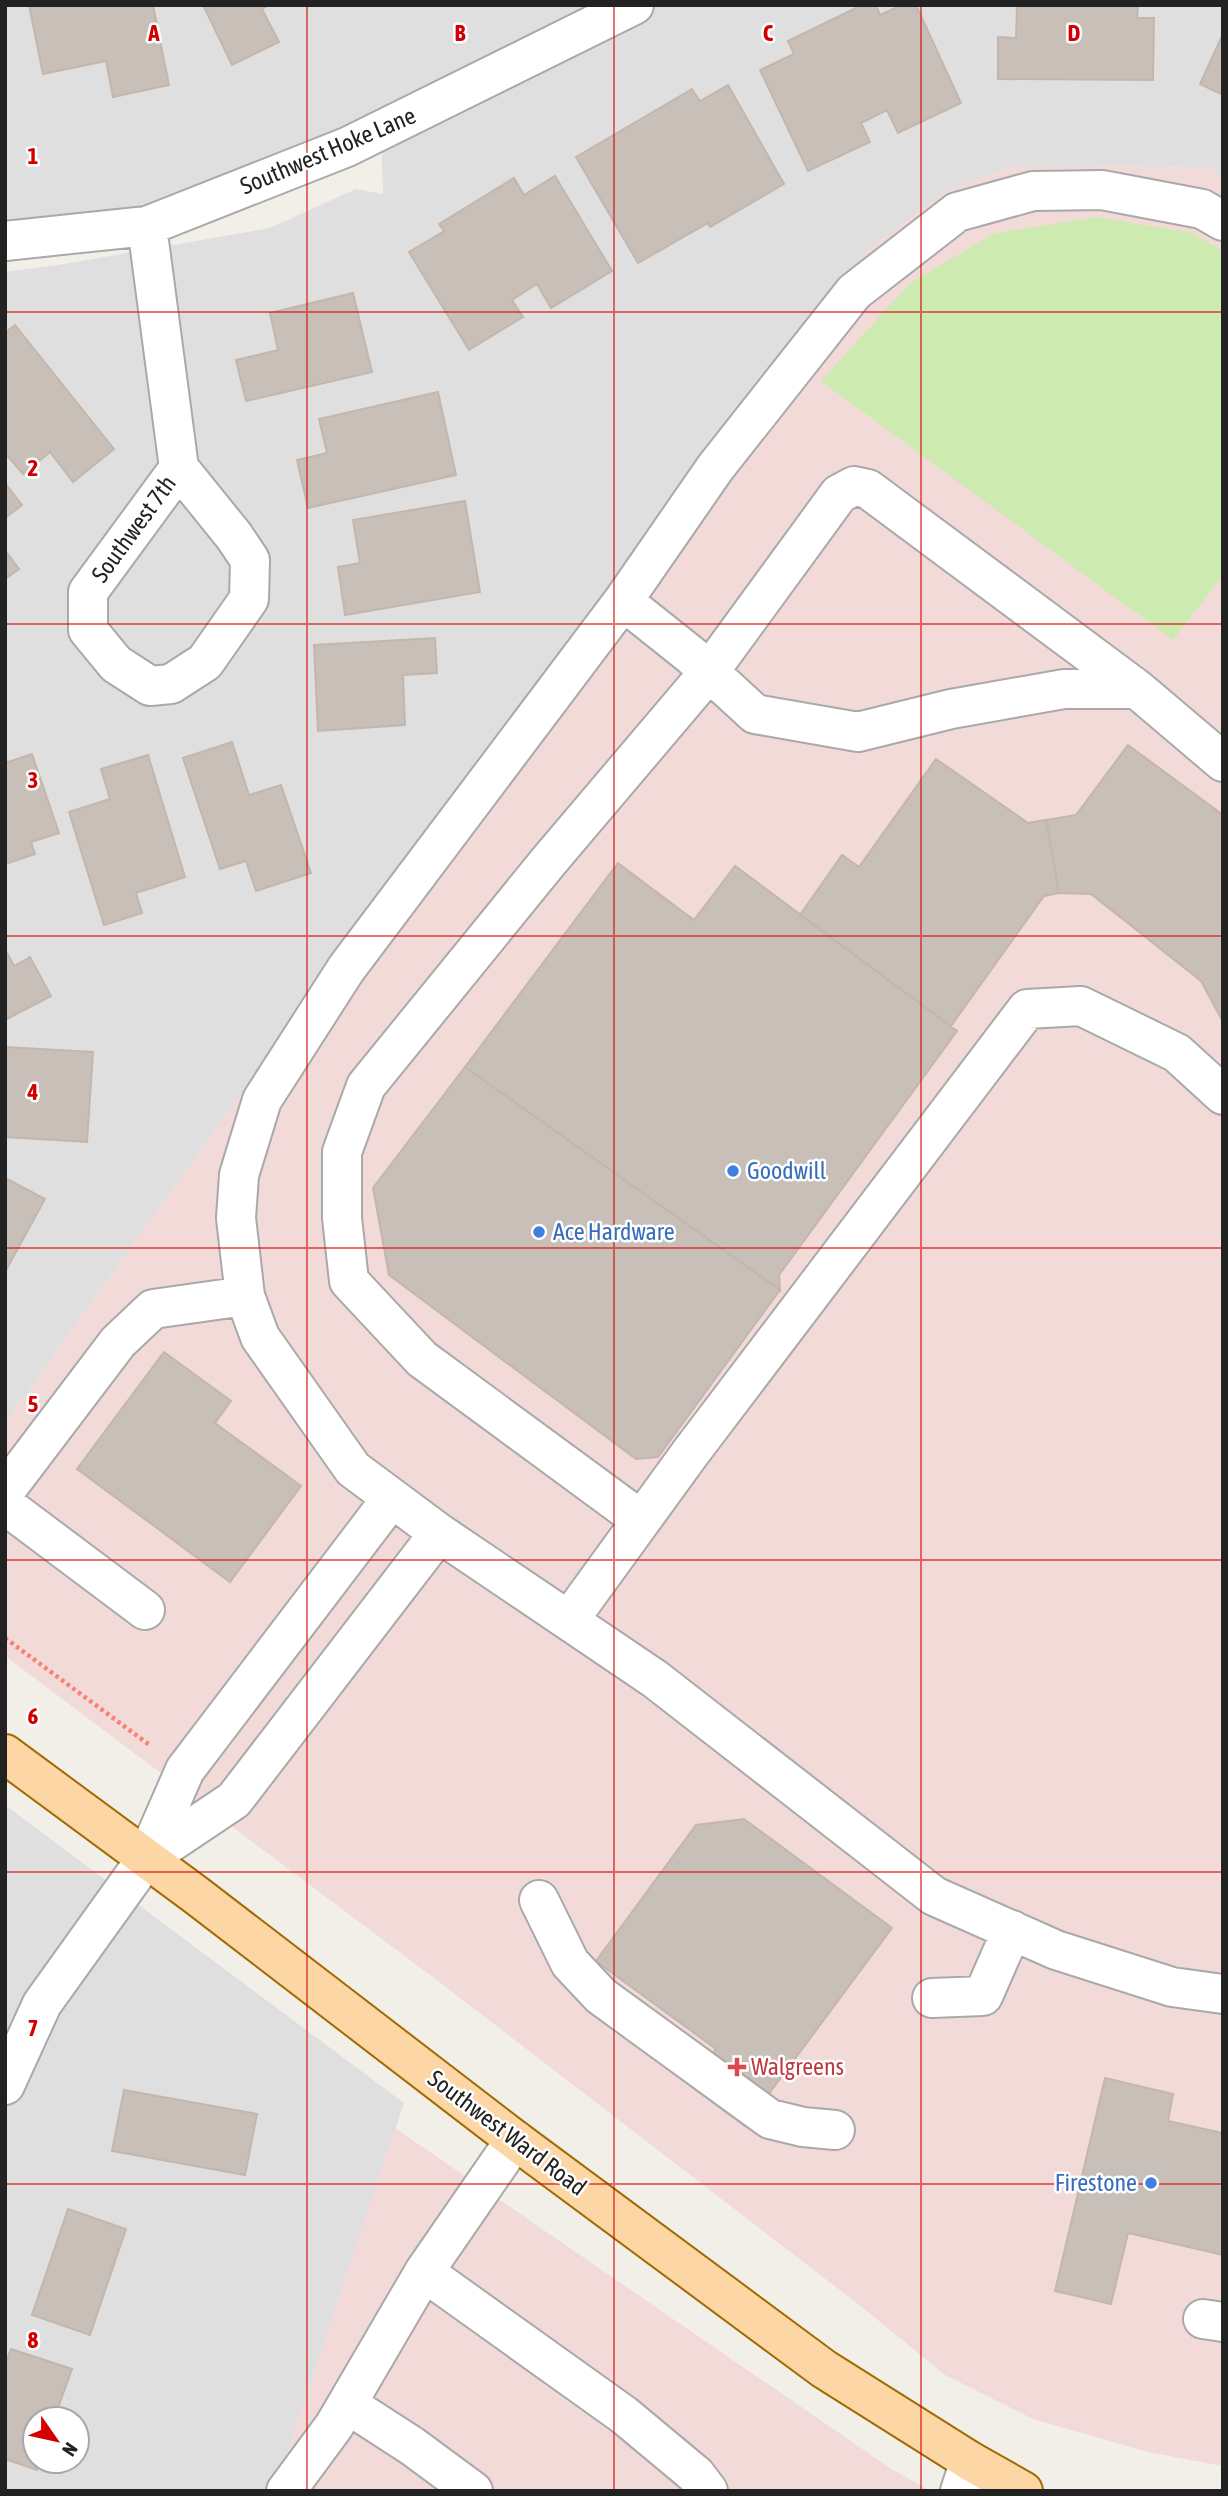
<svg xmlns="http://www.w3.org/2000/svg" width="1228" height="2496" viewBox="0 0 1228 2496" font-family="'Asap Condensed',sans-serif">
  <rect width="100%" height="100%" fill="#f2efe9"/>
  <!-- residential -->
  <path fill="#e0dfdf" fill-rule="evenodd" d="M5,5H1223V175L1208,168L1095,166L565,643L5,1423V272L64,264L270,228L356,189L383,194L381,136L241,189L5,234Z
    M5,1805L404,2103L275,2491H5ZM35,2419H77V2461H35Z"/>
  <!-- commercial -->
  <path fill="#f2dad9" d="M1095,166L1209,168L1223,175V2466L1148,2452L1033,2419L945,2375L858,2304L438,1981L5,1656V1423L565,643L869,249L943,193L1009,167Z
    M395,2128L890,2468L930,2491H275Z"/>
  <!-- grass -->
  <path fill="#cdebb0" d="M1098,217L1193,233L1223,251V575L1173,640L821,381L910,283L995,233Z"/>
  <!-- building -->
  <path fill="#c7bfb8" stroke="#c4b6ab" stroke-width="2" d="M29,5H153L169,85L113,97L106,61L43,74Z
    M203,5H269L262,9L279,42L232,65Z
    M862,5H876L880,15L902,5H916L961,103L898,133L887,110L861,123L870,142L808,171L760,70L794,54L788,41Z
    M1017,5H1138L1137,18H1154L1153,80L998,79V37L1016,38Z
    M1221,38L1223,39V95L1200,84Z
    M728,85L784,184L710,227L708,223L638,263L576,157L692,89L700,101Z
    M555,176L612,271L551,308L537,284L512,300L523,317L469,350L409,252L444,231L439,224L514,178L524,195Z
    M353,293L372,372L246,401L236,360L278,350L270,313Z
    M15,325L114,449L73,482L50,452L23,474L5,453V333Z
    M438,392L456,475L308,508L297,460L327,453L319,419Z
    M5,483L22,505L5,518Z
    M465,501L480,592L345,615L338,567L360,563L353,520Z
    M5,550L19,569L5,579Z
    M435,638L437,673L403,675L405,725L318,731L314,645Z
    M232,742L249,795L281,785L311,873L256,891L246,861L220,869L183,758Z
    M1128,745L1223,815V1022L1201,981L1091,894L1059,893L1046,820L1076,815Z
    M32,754L59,833L31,842L35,854L5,864V763Z
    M148,755L185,877L136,893L142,913L104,925L69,812L110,799L101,769Z
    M936,759L1028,823L1046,820L1059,893L1044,896L951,1026L800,915L842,855L859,867Z
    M618,863L694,920L735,866L957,1031L779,1275L780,1290L465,1067Z
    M5,949L14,966L30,957L51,996L5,1020Z
    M5,1047L93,1052L87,1142L5,1137Z
    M465,1067L780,1290L658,1457L636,1459L389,1275L373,1188Z
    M5,1178L45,1199L5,1272Z
    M164,1352L231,1401L215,1423L301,1486L230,1582L77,1469Z
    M744,1819L892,1928L745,2126L690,2085L716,2049L596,1961L696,1825Z
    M1105,2078L1173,2094L1168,2121L1223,2133V2255L1128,2233L1111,2304L1055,2291Z
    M124,2090L257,2114L245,2175L112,2151Z
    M68,2209L126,2229L90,2335L32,2315Z
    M11,2349L72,2369L54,2419H35V2461H40L37,2470L5,2459V2364Z"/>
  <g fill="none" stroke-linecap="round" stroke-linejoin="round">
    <!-- minor casing -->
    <g stroke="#a9a9a9" stroke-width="42">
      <path id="minor" d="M1223,221L1202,209L1102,190L1033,191L957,212L854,292L715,468L623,601L346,969L262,1100L239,1175L236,1218L245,1296L260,1337L353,1469L439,1533L655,1679L934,1896L1056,1950L1172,1987L1223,1994
        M147,226L179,468L88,592V630L116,664L150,686L171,684L205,662L249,599L250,560L234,536L179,468
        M5,241L147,226L347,147L634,5
        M623,601L692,656L755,714L858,732L951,709L1064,689H1137L1223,762
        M5,1491L118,1342L153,1309L245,1296
        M5,1505L145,1610
        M641,1520L422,1359L349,1281L342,1218V1152L366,1086L548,862L709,672L839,494L854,486L868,489L1137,689
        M569,1620L691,1452L1027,1009L1081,1006L1177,1053L1223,1095
        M146,1859L234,1800L439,1533
        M539,1900L570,1963L601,1996L770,2119L803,2127L835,2130
        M932,1998L983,1996L1012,1930
        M5,2085L42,2004L146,1859L185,1770L391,1499
        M424,2272L624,2415L696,2475L708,2491
        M1203,2319L1223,2322
        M347,2404L412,2446L473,2491
        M286,2491L334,2426L424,2272L515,2140
        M960,2491L970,2461"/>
    </g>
    <!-- major casing -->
    <g stroke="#a06b00" stroke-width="42">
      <path id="major" d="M5,1754L196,1895L515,2140L824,2369L970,2461L1023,2491"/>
    </g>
    <!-- path -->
    <path stroke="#fa8072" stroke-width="4.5" stroke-dasharray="3.5 3.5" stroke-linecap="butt" d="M5,1638L151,1746"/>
    <!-- minor -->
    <use href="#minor" stroke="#fff" stroke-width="38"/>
    <!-- major -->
    <use href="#major" stroke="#fcd6a4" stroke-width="38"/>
  </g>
  <!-- grid -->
  <path fill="none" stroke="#d40000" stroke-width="2" stroke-opacity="0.55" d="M307,5V2491M614,5V2491M921,5V2491M5,312H1223M5,624H1223M5,936H1223M5,1248H1223M5,1560H1223M5,1872H1223M5,2184H1223"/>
  <!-- markers -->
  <g fill="#3f7fe0" stroke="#fff" stroke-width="2.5">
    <circle cx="733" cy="1171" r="7"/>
    <circle cx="539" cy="1232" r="7"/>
    <circle cx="1151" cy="2183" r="7"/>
  </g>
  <path fill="#e0444e" stroke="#fff" stroke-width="2.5" d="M733.5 2056.5h7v7h7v7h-7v7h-7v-7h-7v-7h7z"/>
  <g text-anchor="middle" stroke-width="5" stroke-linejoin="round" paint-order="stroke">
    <!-- street labels -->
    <g font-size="24" fill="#222" stroke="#fff">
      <text transform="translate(328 151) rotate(-23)" y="8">Southwest Hoke Lane</text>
      <text transform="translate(134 529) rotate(-54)" y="8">Southwest 7th</text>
      <text transform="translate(507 2133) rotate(37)" y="8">Southwest Ward Road</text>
    </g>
    <!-- shop labels -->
    <g font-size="24" fill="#366cbe" stroke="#fff" text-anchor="start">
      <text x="747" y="1179">Goodwill</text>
      <text x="553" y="1240">Ace Hardware</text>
      <text x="1137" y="2191" text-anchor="end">Firestone</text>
    </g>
    <!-- health labels -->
    <g font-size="24" fill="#be3a42" stroke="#fff" text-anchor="start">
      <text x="751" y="2075">Walgreens</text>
    </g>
  </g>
  <g font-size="23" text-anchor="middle" font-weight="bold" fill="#d40000" stroke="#fff" stroke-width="5" stroke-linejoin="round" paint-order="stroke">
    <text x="154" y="41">A</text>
    <text x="460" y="41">B</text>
    <text x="768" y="41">C</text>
    <text x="1074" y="41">D</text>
    <text x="33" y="164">1</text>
    <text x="33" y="476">2</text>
    <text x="33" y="788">3</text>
    <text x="33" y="1100">4</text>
    <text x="33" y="1412">5</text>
    <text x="33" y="1724">6</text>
    <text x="33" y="2036">7</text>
    <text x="33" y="2348">8</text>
  </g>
  <!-- border -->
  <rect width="1228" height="2496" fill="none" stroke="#222222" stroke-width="14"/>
  <!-- north arrow -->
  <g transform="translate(56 2440) rotate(124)"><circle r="33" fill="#ffffff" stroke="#a7a7a7" stroke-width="2"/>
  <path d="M0-5L12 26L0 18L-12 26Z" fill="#d40000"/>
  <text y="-10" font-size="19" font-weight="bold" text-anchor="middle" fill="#222222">N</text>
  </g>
</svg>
